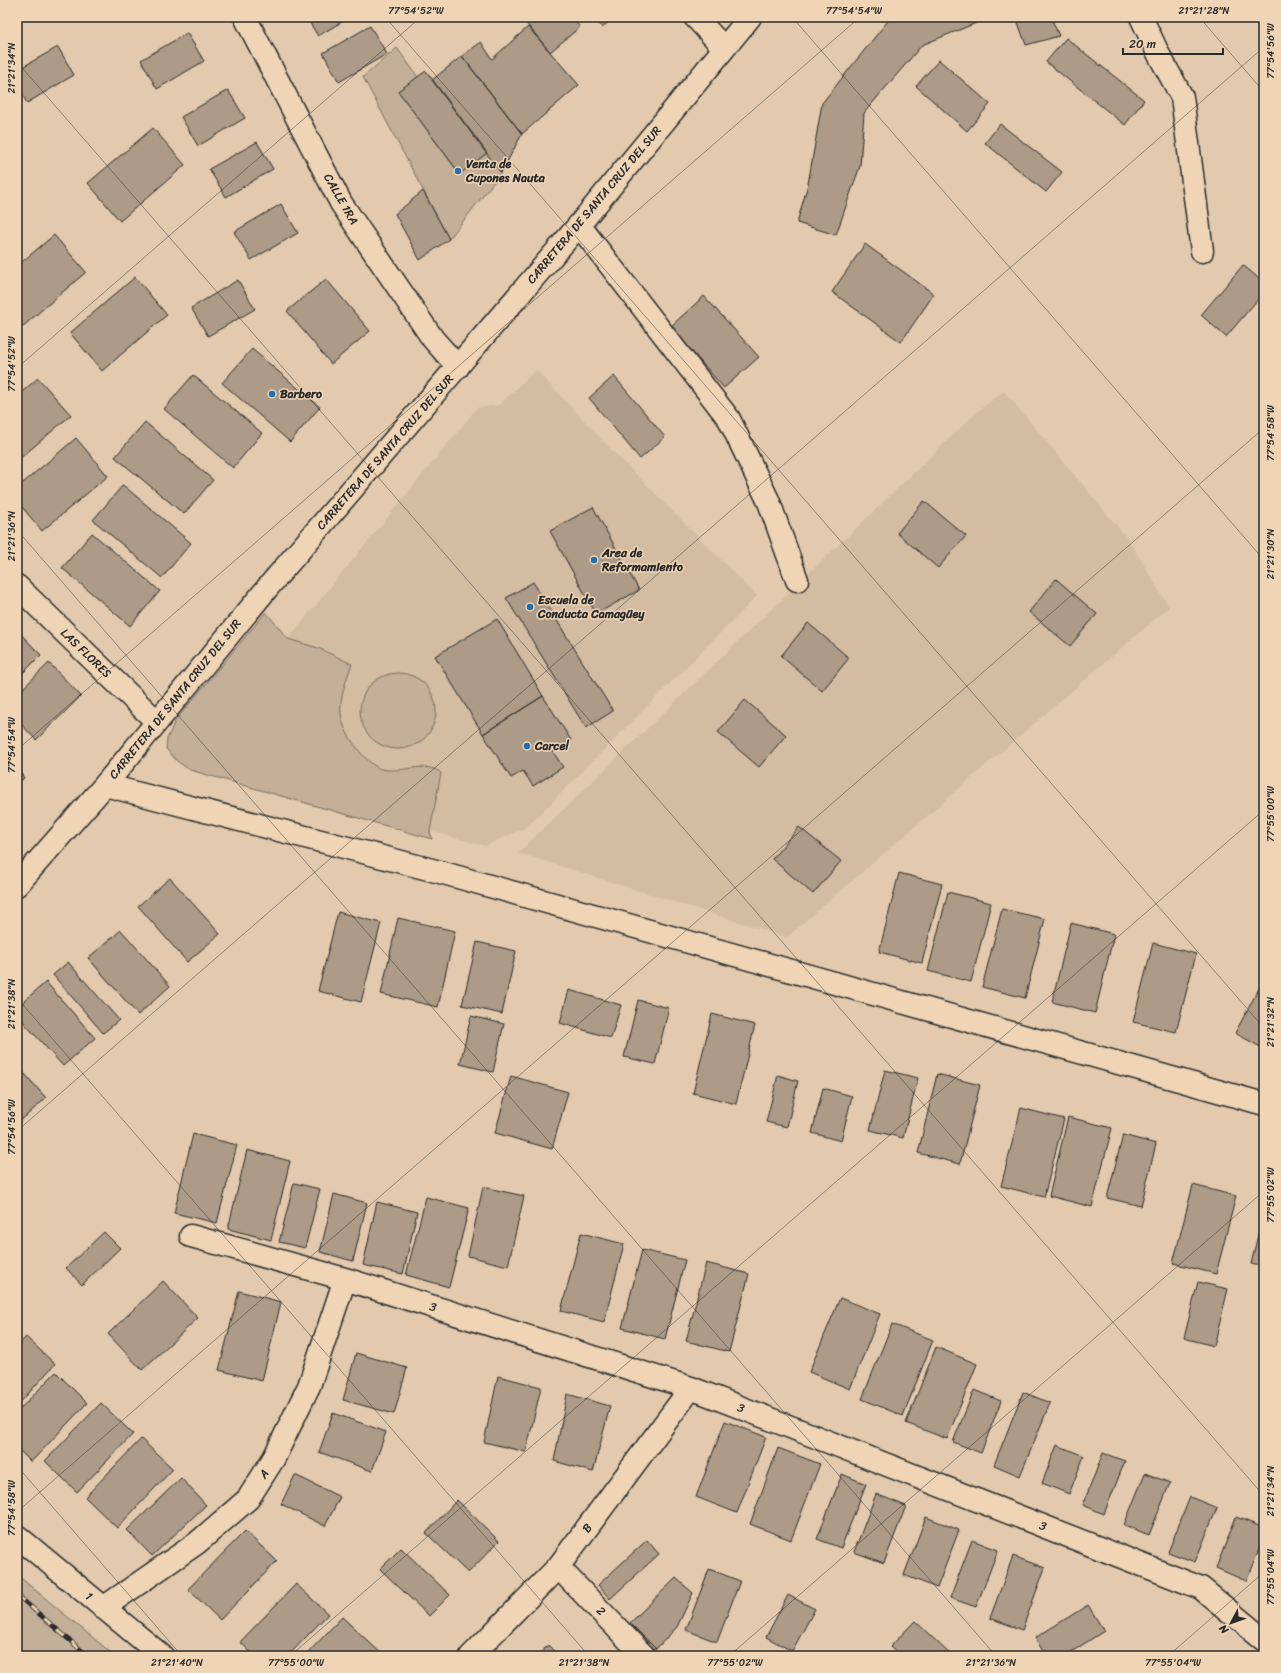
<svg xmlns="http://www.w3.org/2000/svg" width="1281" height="1673" viewBox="0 0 1281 1673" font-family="Sriracha,sans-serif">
  <rect width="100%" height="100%" fill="#e3caae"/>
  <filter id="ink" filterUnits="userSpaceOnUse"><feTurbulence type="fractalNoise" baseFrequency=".025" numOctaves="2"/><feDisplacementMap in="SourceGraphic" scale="8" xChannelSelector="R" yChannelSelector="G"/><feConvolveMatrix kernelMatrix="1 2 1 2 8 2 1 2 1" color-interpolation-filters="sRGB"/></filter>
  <g filter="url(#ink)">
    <!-- built -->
    <path fill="#d3bca2" d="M536,370L611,449L757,596L527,827L485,846L259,785L288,639L477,408L499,405Z
      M1004,391L1128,539L1169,607L787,937L518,853L978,411Z"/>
    <!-- green -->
    <path fill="#c4af98" stroke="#786d62" d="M397,48L418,77L399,92L459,173L487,153L501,173L449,239L363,77Z
      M266,612L288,639L318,648L352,664C347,677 339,699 341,714C342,727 352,742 360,752C365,758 374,767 381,769C401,774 426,760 441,773L430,831L432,839L190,770L178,762L166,749L167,739L175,721Z
      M360 711a38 38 0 1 1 76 0a38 38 0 1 1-76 0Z
      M17,1575L115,1656H17Z"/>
    <!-- building -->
    <path fill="#ad9a87" stroke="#2b2b2b" d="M110,17H121L113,22Z
      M306,17H350L318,36Z
      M521,17H571L580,27L550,52Z
      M592,17H614L602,28Z
      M891,17H991L922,45L864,113L860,166L836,235L797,223L808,184L822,103Z
      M1016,17H1051L1059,36L1026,45Z
      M370,26L387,54L339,82L323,53Z
      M528,27L579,85L522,134L462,56L481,42L492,59Z
      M187,33L204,61L157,89L141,60Z
      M1066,38L1144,100L1125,125L1046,62Z
      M58,47L74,75L27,103L17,86V70Z
      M462,56L522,134L501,173L432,80Z
      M939,60L990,104L967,131L916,86Z
      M426,71L487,153L460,174L398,91Z
      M228,90L245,118L198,146L181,117Z
      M1000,124L1062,172L1046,192L985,143Z
      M153,128L185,165L120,221L88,183Z
      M257,142L273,169L226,197L209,169Z
      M423,191L449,239L420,260L395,214Z
      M281,204L298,233L251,260L234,232Z
      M54,235L86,272L21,328L17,323V266Z
      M865,244L934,294L901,342L832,292Z
      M1243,265L1264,283V292L1226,337L1201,315Z
      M135,277L167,315L102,371L70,333Z
      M326,279L370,331L331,364L287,311Z
      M238,280L255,309L208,336L191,308Z
      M704,296L759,357L724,388L670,327Z
      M252,349L320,407L290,442L222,383Z
      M193,375L262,433L233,468L164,409Z
      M614,376L665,437L640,459L589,398Z
      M38,378L71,415L17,461V396Z
      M145,422L213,480L184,514L115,457Z
      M76,438L108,476L42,531L17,501V488Z
      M123,485L191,543L162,578L93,520Z
      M924,501L966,536L938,568L897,533Z
      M593,507L639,590L596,614L550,531Z
      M92,533L160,591L130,626L62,568Z
      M1056,579L1097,614L1070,646L1029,612Z
      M533,582L613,711L586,728L506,598Z
      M497,619L543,696L483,734L435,656Z
      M808,623L849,658L822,691L781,656Z
      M17,630L41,655L17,679Z
      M49,663L81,696L36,740L17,720V694Z
      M543,696L571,740L553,752L563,767L533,786L523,771L511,778L483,734Z
      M745,700L786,735L759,767L718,732Z
      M17,768L24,778L17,784Z
      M799,827L841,861L813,894L772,859Z
      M899,873L942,884L922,963L879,952Z
      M170,878L220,934L187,962L138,906Z
      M948,892L991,903L971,982L928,971Z
      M1002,909L1045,919L1025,998L982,987Z
      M338,912L381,923L361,1002L318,991Z
      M398,918L455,931L438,1007L381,994Z
      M1071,923L1114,934L1095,1013L1052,1002Z
      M121,930L170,986L138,1015L88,958Z
      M477,942L516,951L502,1014L462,1005Z
      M1153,943L1196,954L1176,1032L1133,1022Z
      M68,962L119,1020L103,1033L53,975Z
      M1264,979V1049L1235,1033Z
      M46,982L95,1038L63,1066L17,1015V1007Z
      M569,990L621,1005L611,1038L560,1023Z
      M638,1000L669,1008L655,1064L624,1057Z
      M712,1014L755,1025L736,1104L693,1093Z
      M471,1016L504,1024L493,1072L460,1064Z
      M17,1065L46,1098L17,1124Z
      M885,1070L918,1078L903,1138L870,1130Z
      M937,1074L980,1085L960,1164L918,1153Z
      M778,1075L798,1081L787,1127L766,1122Z
      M511,1076L568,1092L552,1149L495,1133Z
      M823,1088L852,1096L841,1141L812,1133Z
      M1021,1108L1064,1119L1044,1197L1001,1186Z
      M1068,1117L1112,1128L1092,1207L1049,1196Z
      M193,1134L237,1145L217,1223L174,1213Z
      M1123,1135L1156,1144L1141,1206L1107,1198Z
      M247,1150L290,1161L271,1240L228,1229Z
      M294,1183L320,1189L305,1248L279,1242Z
      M1193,1185L1236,1196L1216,1274L1173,1263Z
      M483,1187L524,1196L508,1266L468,1256Z
      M334,1194L367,1203L353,1261L320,1252Z
      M426,1197L469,1208L449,1287L406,1275Z
      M377,1202L417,1212L403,1274L363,1265Z
      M1264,1210V1267L1251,1264Z
      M104,1232L120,1248L82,1285L66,1268Z
      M581,1233L624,1244L604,1322L561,1311Z
      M642,1250L685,1260L665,1339L622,1328Z
      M706,1263L749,1274L729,1352L686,1341Z
      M163,1281L198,1318L142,1370L108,1334Z
      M1198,1282L1228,1289L1214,1346L1184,1338Z
      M239,1291L281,1302L262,1381L219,1370Z
      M840,1298L880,1314L850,1389L809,1372Z
      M892,1324L933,1340L903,1416L862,1399Z
      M26,1337L55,1364L17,1406V1346Z
      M936,1347L977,1364L947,1439L906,1423Z
      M356,1353L407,1368L394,1414L343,1400Z
      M56,1372L87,1403L31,1462L17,1448V1412Z
      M498,1376L541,1387L526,1452L484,1442Z
      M974,1390L1001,1401L981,1453L953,1442Z
      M1023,1392L1050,1403L1020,1476L994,1465Z
      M567,1394L610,1406L593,1472L554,1461Z
      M101,1403L133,1434L77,1492L45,1461Z
      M333,1413L386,1432L372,1471L319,1452Z
      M725,1421L766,1437L737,1513L696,1497Z
      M141,1439L173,1469L117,1528L85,1497Z
      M1057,1445L1084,1456L1069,1494L1042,1483Z
      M778,1448L820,1464L791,1540L750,1524Z
      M1103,1453L1125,1461L1104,1514L1083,1505Z
      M1145,1473L1170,1483L1149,1535L1124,1525Z
      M842,1474L866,1484L841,1548L817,1539Z
      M295,1475L340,1497L325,1526L281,1504Z
      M181,1478L206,1505L152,1556L127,1530Z
      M876,1494L906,1506L884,1563L854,1552Z
      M1190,1497L1217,1508L1195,1562L1168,1552Z
      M457,1500L499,1541L468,1573L426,1533Z
      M926,1517L959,1530L937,1588L904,1575Z
      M1236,1517L1264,1528V1536L1246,1581L1216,1568Z
      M245,1531L277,1561L220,1620L188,1589Z
      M647,1540L659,1554L610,1599L598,1585Z
      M972,1540L998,1550L976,1607L950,1598Z
      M401,1548L450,1595L429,1616L380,1569Z
      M1013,1556L1045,1568L1022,1630L990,1618Z
      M709,1569L740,1581L717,1642L686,1630Z
      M676,1578L693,1593L677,1627L656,1649L630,1623Z
      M296,1584L328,1614L288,1656H255L240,1642Z
      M788,1595L815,1609L792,1651L766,1637Z
      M1088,1605L1104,1631L1065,1656H1046L1035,1638Z
      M342,1617L384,1656H305Z
      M915,1621L952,1656H900L890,1647Z
      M548,1645L559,1656H538Z"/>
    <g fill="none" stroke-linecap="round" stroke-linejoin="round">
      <!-- minor casing -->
      <g stroke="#2b2b2b" stroke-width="25">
        <path id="minor" d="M245,17L341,203L433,339L458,367
          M695,17L724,48
          M1141,17L1159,55L1182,97L1202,251
          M579,225L729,419L769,502L797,580
          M17,586L156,721
          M105,785L440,872L1264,1104
          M191,1236L345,1279L691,1388L1201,1588L1264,1640
          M17,1536L162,1656
          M558,1567L644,1656
          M103,1608L197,1543L248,1499L274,1458L309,1386L345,1279
          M471,1656L558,1567L691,1388"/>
      </g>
      <!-- major casing -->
      <g stroke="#2b2b2b" stroke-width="25">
        <path id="major" d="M17,885L105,785L269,586L579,225L750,17"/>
      </g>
      <!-- minor -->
      <use href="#minor" stroke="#efd4b6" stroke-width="22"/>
      <!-- major -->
      <use href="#major" stroke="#efd4b6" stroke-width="22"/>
      <!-- rail casing -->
      <g stroke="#2b2b2b" stroke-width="4.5">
        <path id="rail" d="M17,1595L88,1656"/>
      </g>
      <!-- rail -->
      <use href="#rail" stroke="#efd4b6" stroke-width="3" stroke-dasharray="9" stroke-linecap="butt"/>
    </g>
  </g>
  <!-- ticks -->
  <path fill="none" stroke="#2b2b2b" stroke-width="1" stroke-opacity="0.45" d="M385,17L1264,1028M792,17L1264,560M1199,17L1264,92M17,62L1264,1496M17,368L421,17M17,530L996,1656M17,750L860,17M17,998L589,1656M17,1131L1264,47M17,1466L182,1656M17,1512L1264,428M290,1656L1264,810M729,1656L1264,1191M1168,1656L1264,1572"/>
  <!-- markers -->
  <g fill="#1f6fb2" stroke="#efd4b6" stroke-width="1.5">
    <circle cx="458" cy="171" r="4"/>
    <circle cx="272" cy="394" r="4"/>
    <circle cx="594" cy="560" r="4"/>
    <circle cx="530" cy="607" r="4"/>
    <circle cx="527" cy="746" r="4"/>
  </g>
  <g text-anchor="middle" stroke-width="3" stroke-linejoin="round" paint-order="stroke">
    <!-- poi labels -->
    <g font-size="12" font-weight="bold" fill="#2b2b2b" stroke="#efd4b6" text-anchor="start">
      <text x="466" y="168">Venta de<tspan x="466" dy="14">Cupones Nauta</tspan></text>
      <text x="280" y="398">Barbero</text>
      <text x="602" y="557">Area de<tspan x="602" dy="14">Reformamiento</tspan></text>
      <text x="538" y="604">Escuela de<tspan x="538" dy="14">Conducta Camagüey</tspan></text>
      <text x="535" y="750">Carcel</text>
    </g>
    <!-- street labels -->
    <g font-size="12" fill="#2b2b2b" stroke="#efd4b6">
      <text transform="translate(341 199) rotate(60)" y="4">CALLE 1RA</text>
      <text transform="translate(594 205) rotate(-50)" y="4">CARRETERA DE SANTA CRUZ DEL SUR</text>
      <text transform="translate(385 452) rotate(-49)" y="4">CARRETERA DE SANTA CRUZ DEL SUR</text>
      <text transform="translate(86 653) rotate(44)" y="4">LAS FLORES</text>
      <text transform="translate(175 699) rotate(-51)" y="4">CARRETERA DE SANTA CRUZ DEL SUR</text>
      <text transform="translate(433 1307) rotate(17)" y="4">3</text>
      <text transform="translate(741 1408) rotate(21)" y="4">3</text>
      <text transform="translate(264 1474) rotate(-58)" y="4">A</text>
      <text transform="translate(1043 1526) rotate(21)" y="4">3</text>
      <text transform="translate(587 1528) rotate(-53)" y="4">B</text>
      <text transform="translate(89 1596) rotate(40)" y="4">1</text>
      <text transform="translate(601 1611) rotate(46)" y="4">2</text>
    </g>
  </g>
  <!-- margin -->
  <rect width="1281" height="1673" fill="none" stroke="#efd4b6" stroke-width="44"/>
  <!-- north arrow -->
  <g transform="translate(1231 1623) rotate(229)" stroke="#efd4b6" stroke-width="3" paint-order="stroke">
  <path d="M0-3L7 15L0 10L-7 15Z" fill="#2b2b2b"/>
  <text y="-6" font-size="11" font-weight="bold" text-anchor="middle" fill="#2b2b2b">N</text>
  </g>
  <!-- scale -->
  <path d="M1123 48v6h100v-6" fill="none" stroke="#2b2b2b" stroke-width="2"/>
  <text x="1129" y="48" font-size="12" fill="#2b2b2b" stroke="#efd4b6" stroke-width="3" paint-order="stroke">20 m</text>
  <rect x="22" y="22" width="1237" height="1629" fill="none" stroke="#2b2b2b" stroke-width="1.5"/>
  <g font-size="10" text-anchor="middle" fill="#2b2b2b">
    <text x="416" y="14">77°54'52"W</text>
    <text x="854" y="14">77°54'54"W</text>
    <text x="1204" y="14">21°21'28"N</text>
    <text transform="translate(1270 51) rotate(-90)" y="4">77°54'56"W</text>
    <text transform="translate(11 68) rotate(-90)" y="4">21°21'34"N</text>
    <text transform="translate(11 364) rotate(-90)" y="4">77°54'52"W</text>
    <text transform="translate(1270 433) rotate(-90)" y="4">77°54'58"W</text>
    <text transform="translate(11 536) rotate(-90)" y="4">21°21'36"N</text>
    <text transform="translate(1270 554) rotate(-90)" y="4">21°21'30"N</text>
    <text transform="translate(11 745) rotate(-90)" y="4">77°54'54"W</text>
    <text transform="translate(1270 814) rotate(-90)" y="4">77°55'00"W</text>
    <text transform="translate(11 1004) rotate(-90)" y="4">21°21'38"N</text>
    <text transform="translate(1270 1022) rotate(-90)" y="4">21°21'32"N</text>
    <text transform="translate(11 1127) rotate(-90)" y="4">77°54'56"W</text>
    <text transform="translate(1270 1195) rotate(-90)" y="4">77°55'02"W</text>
    <text transform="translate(1270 1491) rotate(-90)" y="4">21°21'34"N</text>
    <text transform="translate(11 1508) rotate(-90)" y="4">77°54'58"W</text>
    <text transform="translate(1270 1577) rotate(-90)" y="4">77°55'04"W</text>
    <text x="177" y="1666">21°21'40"N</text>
    <text x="296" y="1666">77°55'00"W</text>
    <text x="584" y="1666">21°21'38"N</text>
    <text x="735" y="1666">77°55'02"W</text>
    <text x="991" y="1666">21°21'36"N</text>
    <text x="1173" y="1666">77°55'04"W</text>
  </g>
</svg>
